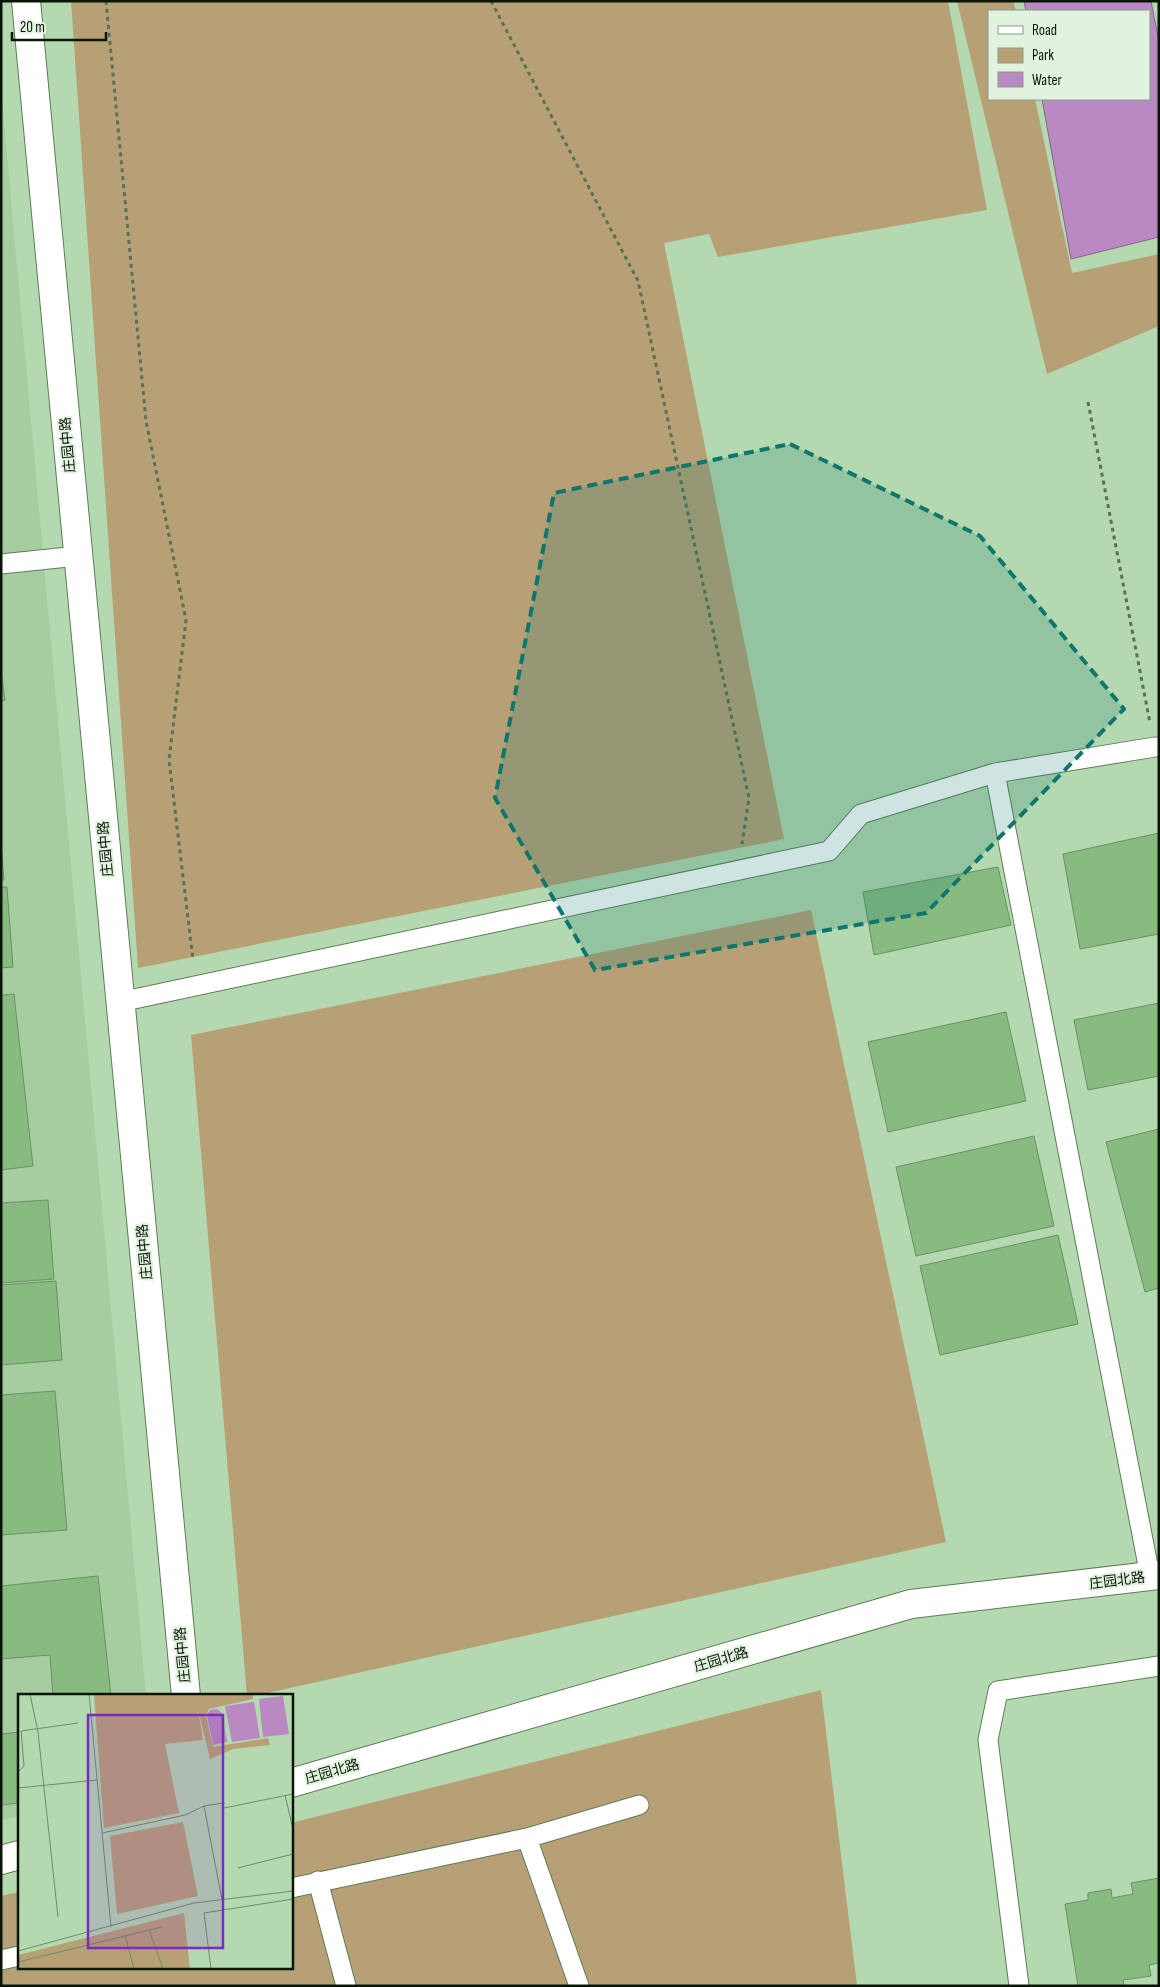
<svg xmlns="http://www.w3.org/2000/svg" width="1160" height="1987" viewBox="0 0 1160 1987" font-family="'Sofia Sans Condensed','Noto Sans SC',sans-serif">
  <rect width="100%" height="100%" fill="#b4d8af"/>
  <!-- built -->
  <path fill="#a5cd9f" d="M1,89L146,1696H19V1816L1,1820Z"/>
  <!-- green -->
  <path fill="#b8a076" d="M71,1H948L987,210L718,257L709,234L664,243L784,839L138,968Z
    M957,1H1013L1016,11H989V99H1035L1072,273L1159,254V326L1047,374Z
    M811,910L946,1542L254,1696H247L191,1035Z
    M821,1690L857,1986H1V1896L19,1892V1968H291V1823Z"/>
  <!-- water -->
  <path fill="#ba88c2" stroke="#85668a" d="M1024,1H1151L1159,42V237L1071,259L1042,99H1149V11H1026Z"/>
  <!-- building -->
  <path fill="#87bb80" stroke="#6e8f69" d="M1,671L5,700L1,701Z
    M1159,833V934L1080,949L1063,854Z
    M1,842L4,880H1Z
    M998,867L1011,925L874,955L863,892Z
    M1,887H7L13,967L1,968Z
    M14,994L33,1166L1,1170V995Z
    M1159,1003V1076L1088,1090L1074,1020Z
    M1006,1012L1026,1101L888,1132L868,1042Z
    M1159,1129V1288L1145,1292L1106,1142Z
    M1034,1136L1054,1226L916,1256L896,1167Z
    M48,1200L54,1279L1,1283V1203Z
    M1058,1235L1078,1324L940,1355L920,1266Z
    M56,1281L62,1360L1,1365V1285Z
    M55,1391L67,1530L1,1535V1395Z
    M98,1576L111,1696H53L50,1655L1,1659V1586Z
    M19,1732V1803L1,1805V1734Z
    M1159,1878V1963L1149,1965L1151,1976L1123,1980L1124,1986H1078L1065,1904L1088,1900V1893L1111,1889L1112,1898L1133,1894L1131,1883Z"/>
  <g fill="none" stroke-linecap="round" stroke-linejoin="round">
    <!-- service casing -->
    <g stroke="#5d7d58" stroke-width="21">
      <path id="service" d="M1,564L78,556
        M120,1002L829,851L861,814L995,773
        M1150,1576L995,773L1155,747
        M527,1838L579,1986
        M318,1881L346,1986
        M291,1888L527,1838L639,1805
        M1,1960L19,1956
        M1019,1986L988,1740L998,1691L1159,1666"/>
    </g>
    <!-- tertiary casing -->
    <g stroke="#5d7d58" stroke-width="30">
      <path id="tertiary" d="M26,1L186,1696
        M291,1783L911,1604L1159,1575
        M1,1860L19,1855"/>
    </g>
    <!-- path -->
    <path stroke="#597156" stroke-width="3" stroke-dasharray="4 4" stroke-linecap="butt" d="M106,1L146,421L186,620L169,760L193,960
      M491,1L638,281L749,798L742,844
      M1088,402L1150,723"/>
    <!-- service -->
    <use href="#service" stroke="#fff" stroke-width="19"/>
    <!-- tertiary -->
    <use href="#tertiary" stroke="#fff" stroke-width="28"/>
  </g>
  <!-- marked area -->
  <path fill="#0f766e" fill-opacity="0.2" stroke="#0f766e" stroke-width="4" stroke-dasharray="10 6" stroke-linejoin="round" d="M790,444L980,536L1124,709L926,913L595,970L495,798L554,493Z"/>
  <g text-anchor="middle" stroke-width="4" stroke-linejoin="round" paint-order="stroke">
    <!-- street labels -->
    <g font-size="14" fill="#091607" stroke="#e1f3de">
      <text transform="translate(67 445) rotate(-95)" y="5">庄园中路</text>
      <text transform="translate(105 849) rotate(-95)" y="5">庄园中路</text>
      <text transform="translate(144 1252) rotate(-95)" y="5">庄园中路</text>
      <text transform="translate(1117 1580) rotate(-7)" y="5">庄园北路</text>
      <text transform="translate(182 1655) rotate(-95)" y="5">庄园中路</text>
      <text transform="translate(721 1659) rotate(-16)" y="5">庄园北路</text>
      <text transform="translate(332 1771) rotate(-16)" y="5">庄园北路</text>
    </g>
  </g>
  <!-- overview -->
  <g transform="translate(18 1694)">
    <rect width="275" height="275" fill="#b4d8af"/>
    <path d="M76,0H235V5L191,15L188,21L195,53L250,44L252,51L215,55L192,65L180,15L185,46L147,50L161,119L86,134ZM165,128L180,202L99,220L92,142ZM166,219L172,275H0V261Z" fill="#b8a076"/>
    <path d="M265,2L271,40L245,43L241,5ZM236,8L242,44L214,48L207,12ZM199,15L204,19L209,48L195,51L189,21L192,16Z" fill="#ba88c2"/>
    <path fill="none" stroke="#708a6c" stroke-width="1" d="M12,0L20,38L40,223M71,0L93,233M0,78L6,72L3,37L60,29M0,94L79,86M267,101L275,135M206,114L275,100M84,139L167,121L186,112M220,174L275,160M204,206L186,112L205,109M131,236L145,275M107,241L116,275M0,257L176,209L275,197M0,268L144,233M193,275L186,219L275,205"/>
    <path fill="#7b2cbf" fill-opacity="0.15" stroke="#7b2cbf" stroke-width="2.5" d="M70,21H205V254H70Z"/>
    <rect width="275" height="275" fill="none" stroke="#091607" stroke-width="2.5"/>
  </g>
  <!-- border -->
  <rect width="1160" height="1987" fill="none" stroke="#091607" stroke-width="5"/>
  <!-- legend -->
  <rect x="988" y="10" width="162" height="90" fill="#e1f3de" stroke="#8b9b88"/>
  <rect x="998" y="26" width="25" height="8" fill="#ffffff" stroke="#8b9b88"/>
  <text x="1032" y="35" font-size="15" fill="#091607">Road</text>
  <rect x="998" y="48" width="25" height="15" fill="#b8a076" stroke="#8b9b88"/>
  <text x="1032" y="60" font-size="15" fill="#091607">Park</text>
  <rect x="998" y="72" width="25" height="15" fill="#ba88c2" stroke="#8b9b88"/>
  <text x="1032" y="85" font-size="15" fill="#091607">Water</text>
  <!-- scale -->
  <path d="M12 32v8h94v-8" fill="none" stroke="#091607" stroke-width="2.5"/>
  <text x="20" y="32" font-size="15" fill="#091607" stroke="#e1f3de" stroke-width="4" paint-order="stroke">20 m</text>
</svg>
